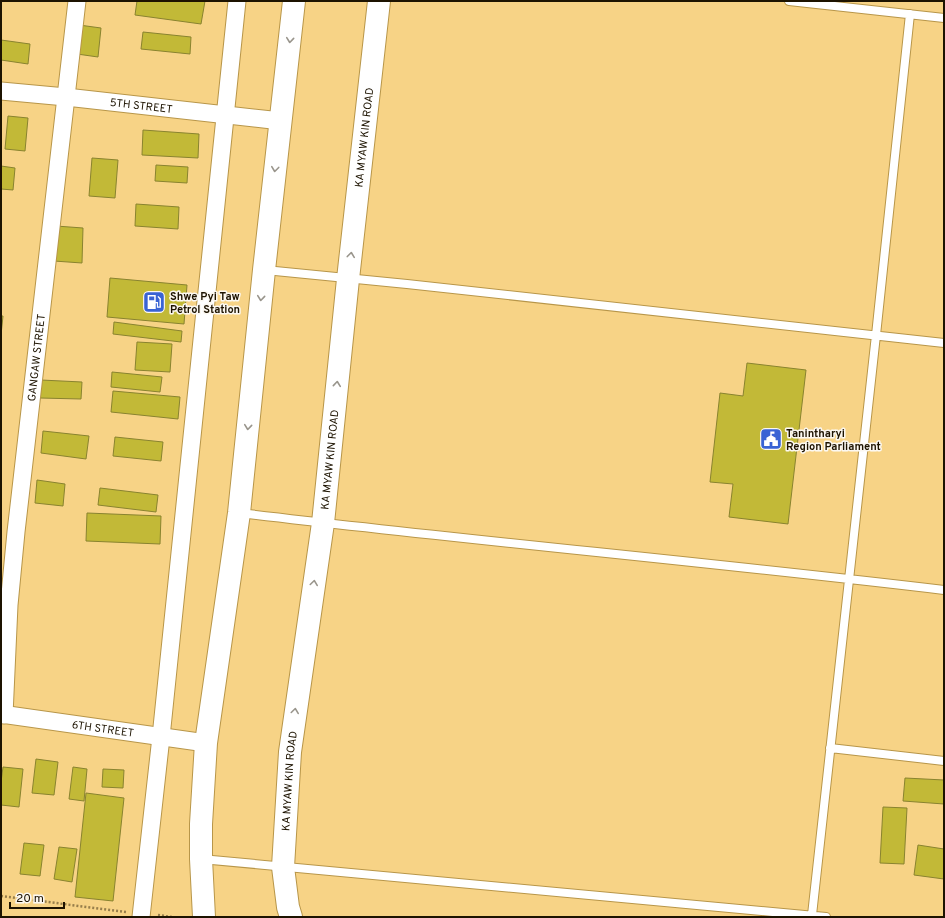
<svg xmlns="http://www.w3.org/2000/svg" width="945" height="918" viewBox="0 0 945 918" font-family="Overpass,sans-serif">
  <rect width="100%" height="100%" fill="#f7d386"/>
  <!-- building -->
  <path fill="#c2b937" stroke="#89832f" d="M137,1H205L201,24L135,15Z
    M79,25L101,28L98,57L77,54Z
    M143,32L191,37L190,54L141,49Z
    M1,40L30,44L28,64L1,60Z
    M8,116L28,118L25,151L5,149Z
    M143,130L199,134L198,158L142,155Z
    M92,158L118,160L115,198L89,196Z
    M156,165L188,167L187,183L155,181Z
    M1,166L15,168L13,190L1,189Z
    M136,204L179,207L178,229L135,226Z
    M56,226L83,228L82,263L54,261Z
    M110,278L187,285L184,324L107,317Z
    M1,316H3L1,335Z
    M114,322L182,331L181,342L113,334Z
    M137,342L172,344L170,372L135,370Z
    M747,363L806,370L788,524L729,517L733,484L710,482L720,393L743,396Z
    M112,372L162,377L160,392L111,387Z
    M41,380L82,382L81,399L40,398Z
    M113,391L180,397L178,419L111,412Z
    M43,431L89,436L86,459L41,453Z
    M115,437L163,442L161,461L113,456Z
    M37,480L65,484L63,506L35,503Z
    M100,488L158,495L156,512L98,505Z
    M87,513L161,516L160,544L86,541Z
    M36,759L58,762L54,795L32,793Z
    M3,767L23,769L19,807L1,805V782Z
    M73,767L87,769L84,801L69,799Z
    M103,769L124,770L123,788L102,787Z
    M905,778L944,780V804L903,801Z
    M86,793L124,798L113,901L75,897Z
    M883,807L907,808L904,864L880,863Z
    M24,843L44,845L40,876L20,874Z
    M918,845L944,849V879L914,875Z
    M59,847L77,849L72,882L54,879Z"/>
  <g fill="none" stroke-linecap="round" stroke-linejoin="round">
    <!-- lane casing -->
    <g stroke="#b89649" stroke-width="10">
      <path id="lane" d="M789,1L944,18
        M265,270L407,284L944,343
        M240,513C474,541 709,562 944,590
        M830,748L944,761
        M201,859L826,917
        M812,915L876,335L910,14"/>
    </g>
    <!-- street casing -->
    <g stroke="#b89649" stroke-width="19">
      <g id="street">
        <path id="s1" d="M1,91L66,97L281,121"/>
        <path id="s2" d="M1,714L206,743"/>
        <path id="s3" d="M4,715L9,605L16,532L77,1"/>
        <path d="M141,917L161,737L237,1"/>
      </g>
    </g>
    <!-- secondary casing -->
    <g stroke="#b89649" stroke-width="24">
      <g id="secondary">
        <path d="M204,917L201,859V824L206,743L239,513L264,270L294,1"/>
        <path id="s4" d="M291,917L288,907L283,867L290,752L323,523L348,279L379,1"/>
      </g>
    </g>
    <!-- path -->
    <path stroke="#977e4b" stroke-width="2.5" stroke-dasharray="2 2" stroke-linecap="butt" d="M1,896L126,912
      M158,915L172,917"/>
    <!-- lane -->
    <use href="#lane" stroke="#fff" stroke-width="8"/>
    <!-- street -->
    <use href="#street" stroke="#fff" stroke-width="17"/>
    <!-- secondary -->
    <use href="#secondary" stroke="#fff" stroke-width="22"/>
  </g>
  <!-- one-way arrows -->
  <defs><path id="oneway-chevron" d="M-2-3.5L2.5 0L-2 3.5" fill="none" stroke-width="1.6" stroke-linecap="round" stroke-linejoin="round"/></defs>
  <g stroke="#99958c">
    <use href="#oneway-chevron" transform="translate(290 40) rotate(96)"/>
    <use href="#oneway-chevron" transform="translate(275 169) rotate(97)"/>
    <use href="#oneway-chevron" transform="translate(351 255) rotate(-83)"/>
    <use href="#oneway-chevron" transform="translate(261 298) rotate(96)"/>
    <use href="#oneway-chevron" transform="translate(337 384) rotate(-84)"/>
    <use href="#oneway-chevron" transform="translate(248 427) rotate(96)"/>
    <use href="#oneway-chevron" transform="translate(314 583) rotate(-82)"/>
    <use href="#oneway-chevron" transform="translate(295 711) rotate(-82)"/>
  </g>
  <!-- icons -->
  <defs>
    <g id="fuel-square" transform="scale(1.15)"><rect x="-9" y="-9" width="18" height="18" rx="4" fill="#3963d4" stroke="#fcf8f1"/><path d="M-5.5-6h7V0h2V4h1.3V-2.5L3-4.5l.8-.8L6-3V5H2.5V1h-1V6h-7ZM-4.2-4.7v3.2H.2V-4.7Z" fill="#fff"/></g>
    <g id="civic-square" transform="scale(1.15)"><rect x="-9" y="-9" width="18" height="18" rx="4" fill="#3963d4" stroke="#fcf8f1"/><path d="M-.6-6.5H3V-4.5H.6V-3L4-1V1h2V6H-6V1h2V-1L-.6-3ZM-1.2 2.5V6h2.4V2.5Z" fill="#fff"/></g>
  </defs>
  <g fill-rule="evenodd">
    <use href="#fuel-square" x="154" y="302"/>
    <use href="#civic-square" x="771" y="439"/>
  </g>
  <g text-anchor="middle" stroke-width="3" stroke-linejoin="round" paint-order="stroke">
    <!-- street labels -->
    <g font-size="11" fill="#1d1300" stroke="#fcf8f1">
      <text dy="4" stroke="none"><textPath href="#s1" startOffset="141">5TH STREET</textPath></text>
      <text dy="4" stroke="none"><textPath href="#s4" startOffset="785">KA MYAW KIN ROAD</textPath></text>
      <text dy="4" stroke="none"><textPath href="#s3" startOffset="359">GANGAW STREET</textPath></text>
      <text dy="4" stroke="none"><textPath href="#s4" startOffset="461">KA MYAW KIN ROAD</textPath></text>
      <text dy="4" stroke="none"><textPath href="#s2" startOffset="103">6TH STREET</textPath></text>
      <text dy="4" stroke="none"><textPath href="#s4" startOffset="137">KA MYAW KIN ROAD</textPath></text>
    </g>
    <!-- poi labels -->
    <g font-size="11" font-weight="bold" fill="#1d1300" stroke="#fcf8f1" text-anchor="start">
      <text x="170" y="300">Shwe Pyi Taw<tspan x="170" dy="13">Petrol Station</tspan></text>
      <text x="786" y="437">Tanintharyi<tspan x="786" dy="13">Region Parliament</tspan></text>
    </g>
  </g>
  <!-- border -->
  <rect width="945" height="918" fill="none" stroke="#1d1300" stroke-width="4"/>
  <!-- scale -->
  <path d="M10 902v6h54v-6" fill="none" stroke="#1d1300" stroke-width="2"/>
  <text x="16" y="902" font-size="12" fill="#1d1300" stroke="#fcf8f1" stroke-width="3" paint-order="stroke">20 m</text>
</svg>
